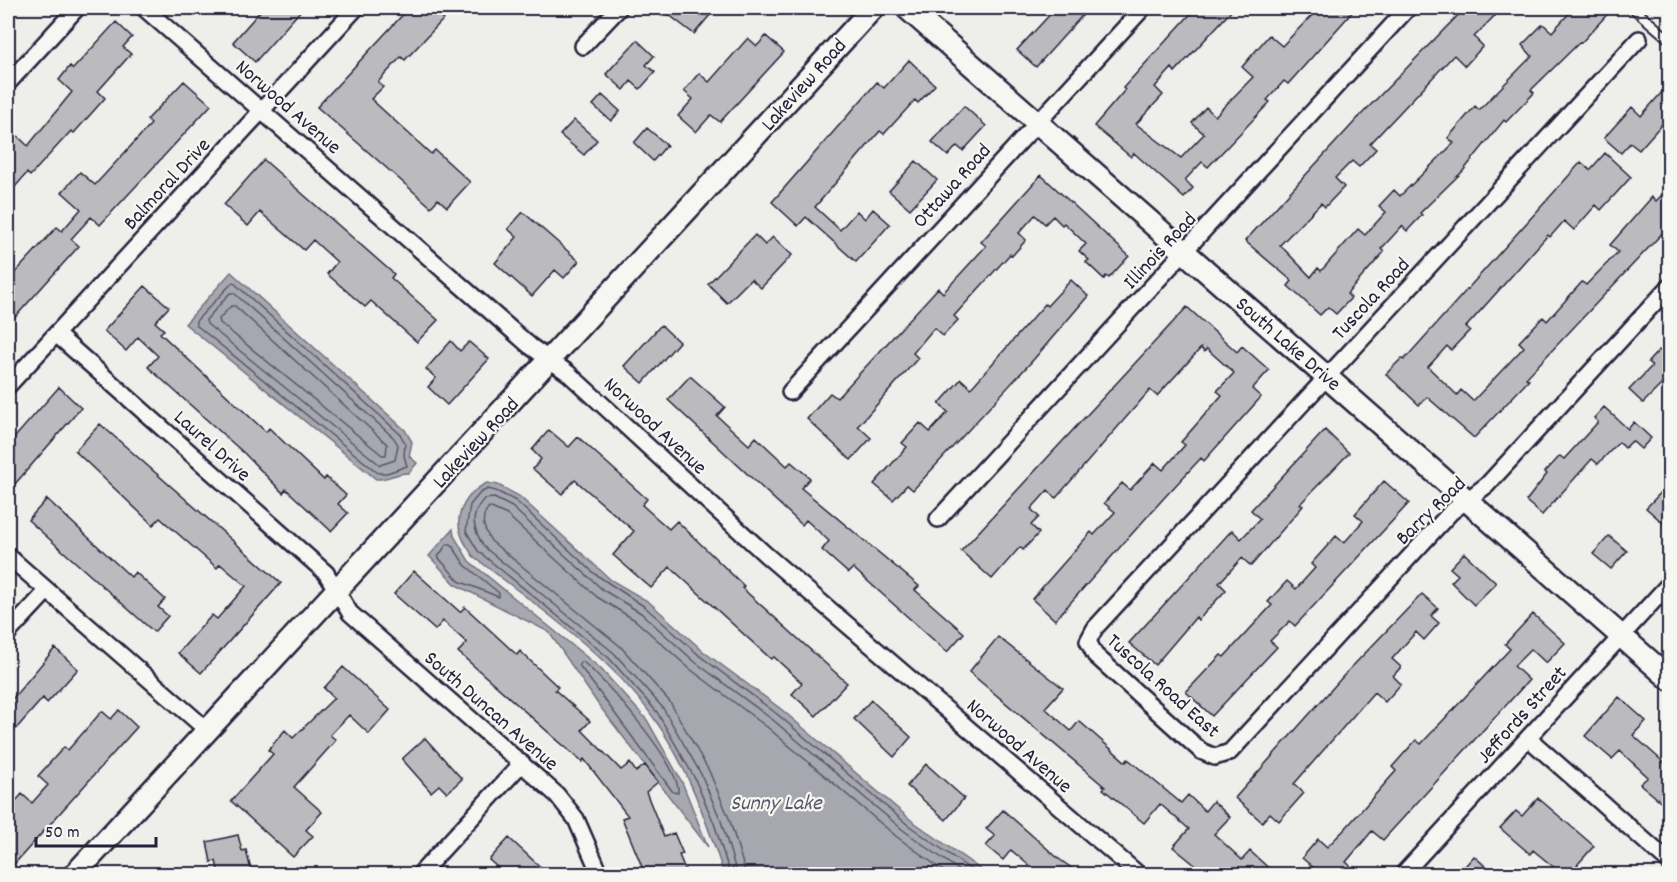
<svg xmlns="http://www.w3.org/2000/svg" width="1677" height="882" viewBox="0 0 1677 882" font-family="Dekko,sans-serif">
  <rect width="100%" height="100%" fill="#eeeeeb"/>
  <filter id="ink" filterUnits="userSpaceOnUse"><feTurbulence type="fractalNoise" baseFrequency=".0167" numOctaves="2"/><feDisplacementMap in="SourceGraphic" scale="12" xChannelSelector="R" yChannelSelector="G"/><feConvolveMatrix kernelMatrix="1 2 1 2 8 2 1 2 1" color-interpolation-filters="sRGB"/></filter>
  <g filter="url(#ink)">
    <!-- water -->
    <path fill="#a7a7af" stroke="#727281" stroke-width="1.5" d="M231,272L405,430L412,442L409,456L417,463L409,473C397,472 388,480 376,479L185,324Z
      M487,483L498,485L519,496L611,580L649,602L704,652L781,709L911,820L987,874H724C706,820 687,764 653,717C606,652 535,605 473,556C469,549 463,542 461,534C453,513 469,491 487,483Z
      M453,529L454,536L469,561L600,668L647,720L682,782L708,847L598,704L549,632L456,585L429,556Z"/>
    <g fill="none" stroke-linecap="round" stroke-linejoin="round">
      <!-- shore -->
      <path stroke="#575769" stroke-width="1.5" d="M233,282L400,434L405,443L404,456L407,466L387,473H378L196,325V321Z
        M230,293H234L394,438L398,445L395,460L380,465L207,324L206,320Z
        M231,306H235L387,444L386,455H382L220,323L219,319Z
        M447,544H451L465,565L499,593V597L459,581L438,557Z
        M580,662H583C606,681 681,765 678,793L673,792L579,665Z
        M730,874L714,823L694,777L657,712L609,658L478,551L466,531L470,505L480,493L488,489L496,491L516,501L595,574L645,607L700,656L777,714L908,825L977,874
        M737,874L721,821L701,774L663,708L614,653L484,547C473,529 469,516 484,499L494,498L512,507L603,590L641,613L695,662L773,720L903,830L964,874
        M746,874L729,818L709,771L670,702L620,646L491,541C484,529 479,519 489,507L507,515L597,597L635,620L690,669L767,727L897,837L948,874"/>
    </g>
    <!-- building -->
    <path fill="#bbbbbf" stroke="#22223b" stroke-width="1.5" d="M263,8H303L255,62L233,42Z
      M409,8H454L405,60L401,57L378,82L383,87L371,99L431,154L435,150L470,182L447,207L438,199L431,207L317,107Z
      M660,8H716L694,34Z
      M1056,8H1089L1036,67L1017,50Z
      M1196,8H1234L1175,72L1172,68L1155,87L1163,95L1136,124L1181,158L1204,134L1192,123L1206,107L1215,116L1253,77L1242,67L1269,35L1282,46L1319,8H1356L1288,84L1284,81L1267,100L1270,102L1208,167L1202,162L1185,180L1193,188L1184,198L1134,153L1131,157L1094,126L1125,90L1123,88Z
      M1465,8H1502L1474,37L1483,46L1465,66L1454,55L1370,144L1376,149L1359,167L1352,161L1335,178L1344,187L1325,207L1321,203L1280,245L1311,277L1318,268L1321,271L1358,229L1365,235L1386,212L1379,206L1394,190L1400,196L1454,143L1448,138L1475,106L1479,110L1532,56L1522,45L1543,24L1552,32L1574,8H1613L1581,43L1580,42L1531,90L1534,93L1506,122L1504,120L1463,171L1420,213L1422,215L1407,231L1402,226L1381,249L1384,252L1347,294L1351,298L1336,314L1328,307L1320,315L1288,286L1292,281L1245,241L1359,117Z
      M116,22L132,37L123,47L131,54L98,91L105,98L74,133L71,131L30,176L27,173L8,195V127L28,146L72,92L59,80L70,66L73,69Z
      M766,36L784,52L720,122L711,115L696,132L678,116L693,99L684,91L699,73L709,82L748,38L757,46Z
      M637,40L654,56L646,65L655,72L640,89L631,81L624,90L606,74Z
      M909,60L935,85L918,103L915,100L884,134L880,131L815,207L840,230L857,211L865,219L873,209L890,224L856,262L806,217L798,226L772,202L877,82L884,88Z
      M184,81L211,105L100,225L91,217L71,239L79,246L8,325V268L14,274L57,227L62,231L81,209L62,192L80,172L95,185L151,124L147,120Z
      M1670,83V115L1639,150L1630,143L1621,153L1604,138L1632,107L1641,116Z
      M602,95L620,111L611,121L593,105Z
      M964,106L986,126L963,151L957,146L948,156L932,142Z
      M574,120L597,140L584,155L560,135Z
      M647,128L667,145L653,161L634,143Z
      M1605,153L1631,177L1601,210L1596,205L1574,230L1564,221L1550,237L1548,235L1466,327L1470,330L1451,350L1447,346L1428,367L1457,395L1461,390L1473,401L1524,347L1519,342L1543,317L1547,321L1582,282L1586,285L1618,252L1610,245L1652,197L1656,201L1670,187V225L1526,378L1529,380L1474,438L1427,397L1419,405L1386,374L1402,358L1404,360L1581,162L1590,170Z
      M264,160L394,274L391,278L438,320L417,342L371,301L365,307L327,274L337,262L313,240L304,250L260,212L248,226L224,205Z
      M916,161L937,180L910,209L889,191Z
      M1041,175L1129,256L1109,278L1106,276L1104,279L1086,262L1089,260L1079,251L1086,244L1064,223L1062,225L1053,216L1045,224L1035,215L1019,233L1026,240L1012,256L1010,254L954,316L958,320L943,336L934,328L913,353L918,358L858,426L871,438L851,460L807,419L830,393L837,398L938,288L943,293L986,246L981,242Z
      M523,212L579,261L564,278L555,270L532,296L495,263L517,237L508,229Z
      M755,235L765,245L773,237L792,255L761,288L751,279L727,303L708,284Z
      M1071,280L1088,296L1034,359L913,490L907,485L893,500L874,484L907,447L902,443L920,423L930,432L948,412L939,404L961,379L971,388L1045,304L1047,306Z
      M145,286L169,307L155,322L164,330L160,333L266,432L269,428L324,480L326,477L346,495L338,504L348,513L331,531L286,489L283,493L245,454L148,367L158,356L138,337L126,351L104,331Z
      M1187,307L1237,352L1242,346L1269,370L1252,389L1261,397L1204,461L1201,458L1163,499L1055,620L1032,599L1091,532L1094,535L1115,512L1104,503L1122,483L1130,490L1155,463L1163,470L1185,445L1181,442L1222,395L1217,391L1234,373L1207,349L1204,352L1201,348L1157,396L1150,390L1056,498L1048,490L1031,509L1039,517L1031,525L1039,533L1023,550L1020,547L992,579L961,551Z
      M661,325L679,342L643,383L624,366Z
      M451,341L460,351L469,342L489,359L447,405L428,387L436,378L426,369Z
      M1659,350L1670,359V376L1643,403L1629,390L1652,366L1648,362Z
      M690,376L725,407L717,416L749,445L756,437L787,466L791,462L810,478L801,488L919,586L915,590L964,633L947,652L853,568L848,573L822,550L829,541L806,520L802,525L668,400Z
      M59,387L81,408L8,492V445Z
      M1604,407L1628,429L1634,422L1651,438L1641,449L1632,441L1625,448L1619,442L1598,464L1592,459L1542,515L1526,501L1547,474L1545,472L1560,456L1564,459L1598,422L1594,418Z
      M100,424L281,583L201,673L178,653L212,615L217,619L246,586L220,564L217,568L160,518L153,525L75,451Z
      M549,430L569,447L578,437L647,499L642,505L669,529L677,521L744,586L742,588L847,683L816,716L792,694L802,683L774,657L771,659L670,567L651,588L613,555L634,531L575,480L562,494L533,469L541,459L532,450Z
      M1325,430L1349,453L1300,504L1303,506L1251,566L1242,558L1219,583L1226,590L1198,620L1196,617L1155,665L1129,643L1232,530L1241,539L1260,519L1251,510Z
      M1384,481L1409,503L1295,626L1290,621L1270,641L1277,647L1212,716L1186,692L1221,655L1224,657L1272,605L1268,602L1287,581L1296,589L1315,568L1311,564L1336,536L1344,543L1363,521L1355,514Z
      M1670,483V529L1646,508Z
      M47,499L131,577L135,572L165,599L158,607L168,616L154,632L28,520Z
      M1609,536L1627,551L1611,569L1593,554Z
      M1464,553L1496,583L1474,605L1451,582L1458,575L1450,568Z
      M414,571L460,612L465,607L517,655L520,651L558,687L555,690L590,721L582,730L621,770L630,763L636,772L645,765L658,782L646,792L664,837L674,833L683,854L679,855L687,874H645L622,818L628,816L584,759L582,762L458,652L467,643L443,621L435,630L394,594Z
      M1422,594L1438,608L1431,616L1439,623L1424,640L1416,632L1392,659L1401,667L1393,676L1401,684L1385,702L1374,692L1294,784L1304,793L1279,821L1270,813L1262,822L1235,798L1346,673Z
      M1533,614L1565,643L1546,663L1531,649L1514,666L1529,680L1383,840L1372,831L1346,862L1360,874H1321L1302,858L1318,839L1327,847L1345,829L1396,771L1392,767L1416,740L1421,744L1510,649L1505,644Z
      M998,637L1063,688L1045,708L1071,731L1079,721L1126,762L1128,759L1181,803L1188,795L1205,811L1213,801L1230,817L1214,834L1242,860L1250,851L1275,874H1206L1173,847L1189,829L1160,804L1144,823L1103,789L1105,787L969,672Z
      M55,648L78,669L47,703L43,698L8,738V704Z
      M343,667L390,710L369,734L349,715L330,735L336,740L294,787L322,812L306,830L313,836L293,857L231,801L273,754L268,750L285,730L293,738L334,698L324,688Z
      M1619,697L1646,721L1633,735L1670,768V809L1640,784L1648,777L1620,751L1612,759L1585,736Z
      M871,700L911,737L894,757L854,719Z
      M119,710L137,727L8,871V810L22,794L32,803L48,785L38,776L64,747L68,750L102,711L111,719Z
      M425,738L462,779L447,793L439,785L431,792L402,759Z
      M926,764L964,798L946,820L907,786Z
      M1538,798L1594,846L1569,874H1562L1533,850L1530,854L1500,828L1516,811L1522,816Z
      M1003,810L1059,859L1080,874H1039L1011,850L1003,860L986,846L995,836L986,829Z
      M238,835L242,851L246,850L252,874H219L216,861L211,862L207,842Z
      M509,838L548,874H505L489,860Z
      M1474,856L1494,874H1458Z"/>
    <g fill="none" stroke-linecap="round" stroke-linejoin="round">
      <!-- lane casing -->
      <g stroke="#22223b" stroke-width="12">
        <path id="lane" d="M1633,8L1670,40"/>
      </g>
      <!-- street casing -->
      <g stroke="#22223b" stroke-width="20">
        <path id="street" d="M144,8L530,346L568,373L766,555L1138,874
          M1639,39L1095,628L1088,641L1095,655L1201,751L1215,757L1230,752L1451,512L1487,485L1670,286
          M583,46L619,8
          M8,83L77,8
          M56,334L326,573L350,613L557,795L576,819L600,874
          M8,386L356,8
          M790,392L1143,8
          M938,519L1408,8
          M8,556L207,730
          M8,633L47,591
          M1528,738L1670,863
          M420,874L522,763
          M1403,874L1670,583"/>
      </g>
      <!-- secondary casing -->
      <g stroke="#22223b" stroke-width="26">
        <path id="secondary" d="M907,8L1670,679
          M75,874L873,8"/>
      </g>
      <!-- lane -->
      <use href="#lane" stroke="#f6f6f2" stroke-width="8"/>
      <!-- street -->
      <use href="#street" stroke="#f6f6f2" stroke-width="15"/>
      <!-- secondary -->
      <use href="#secondary" stroke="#f6f6f2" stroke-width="21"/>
    </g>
  </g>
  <g text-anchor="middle" stroke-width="4.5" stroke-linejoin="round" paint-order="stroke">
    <!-- street labels -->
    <g font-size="21" fill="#22223b" stroke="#f6f6f2">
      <text transform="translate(803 84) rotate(-48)" y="7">Lakeview Road</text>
      <text transform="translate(289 106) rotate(41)" y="7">Norwood Avenue</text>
      <text transform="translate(166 183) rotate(-47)" y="7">Balmoral Drive</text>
      <text transform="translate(951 185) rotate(-48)" y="7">Ottawa Road</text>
      <text transform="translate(1159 250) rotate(-47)" y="7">Illinois Road</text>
      <text transform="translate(1370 298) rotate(-47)" y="7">Tuscola Road</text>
      <text transform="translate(1289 343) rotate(41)" y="7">South Lake Drive</text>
      <text transform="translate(656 425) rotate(43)" y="7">Norwood Avenue</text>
      <text transform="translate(475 442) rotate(-47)" y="7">Lakeview Road</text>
      <text transform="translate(213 445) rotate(42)" y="7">Laurel Drive</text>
      <text transform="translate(1430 510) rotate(-44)" y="7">Barry Road</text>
      <text transform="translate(1164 685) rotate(42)" y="7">Tuscola Road East</text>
      <text transform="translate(492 710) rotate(41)" y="7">South Duncan Avenue</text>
      <text transform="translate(1521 714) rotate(-48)" y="7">Jeffords Street</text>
      <text transform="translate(1020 745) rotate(41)" y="7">Norwood Avenue</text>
    </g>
    <!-- water labels -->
    <g font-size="22" font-style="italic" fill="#575769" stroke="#f6f6f2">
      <text x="776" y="809">Sunny Lake</text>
    </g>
  </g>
  <!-- margin -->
  <rect width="1677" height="882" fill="none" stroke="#f6f6f2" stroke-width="30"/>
  <rect x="15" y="15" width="1647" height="852" fill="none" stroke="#22223b" stroke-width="2" filter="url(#ink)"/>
  <!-- scale -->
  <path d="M36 837v9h120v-9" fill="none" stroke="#22223b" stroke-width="3"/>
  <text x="45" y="837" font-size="18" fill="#22223b" stroke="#f6f6f2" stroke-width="4.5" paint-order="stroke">50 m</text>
</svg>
